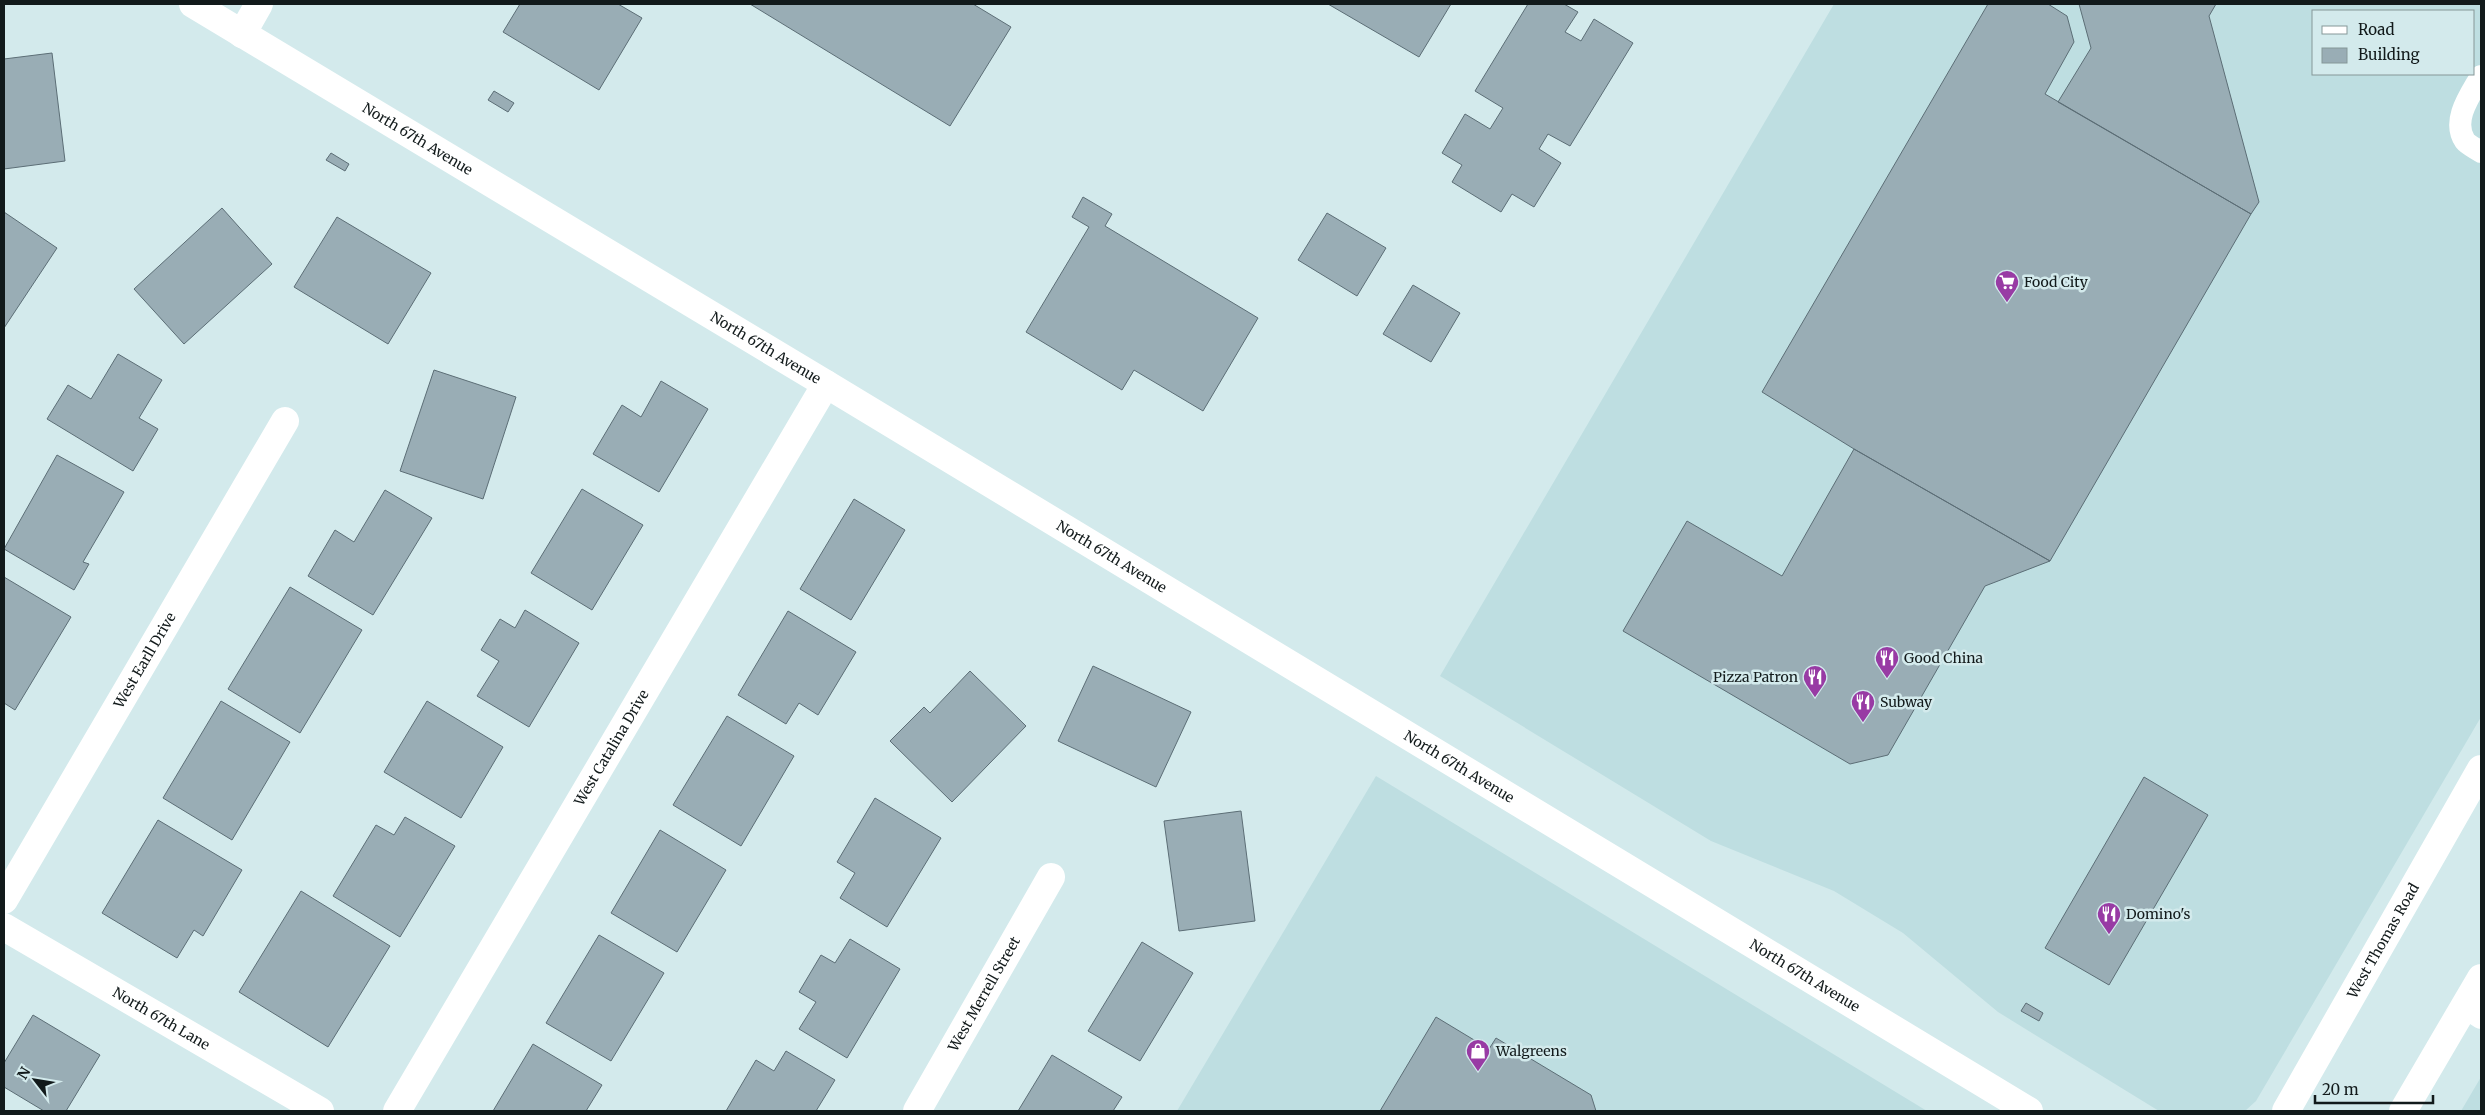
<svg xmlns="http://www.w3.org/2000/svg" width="2485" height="1115" viewBox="0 0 2485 1115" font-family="Merriweather,serif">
  <rect width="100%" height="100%" fill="#d3eaec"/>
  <!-- built -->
  <path fill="#bedee1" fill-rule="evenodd" d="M1834,4H2481V717L2256,1101L2245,1111H2159L1998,1012L1903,933L1834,891L1711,841L1440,676ZM2314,11H2474V74H2314Z
    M1376,776L1927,1111H1177Z
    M2481,1077V1111H2461Z"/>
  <!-- building -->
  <path fill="#99adb5" stroke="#5c6e76" d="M520,4H618L642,18L599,90L503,32Z
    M750,4H973L1011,27L950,126Z
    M1328,4H1451L1419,57Z
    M1528,4H1564L1578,12L1565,32L1581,41L1594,19L1633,43L1570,146L1548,134L1539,149L1561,163L1534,207L1512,194L1501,212L1452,182L1462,165L1442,153L1465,114L1490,129L1503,108L1475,91Z
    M1988,4H2048L2067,16L2074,42L2045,94L2251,214L2050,561L1854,449L1762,392Z
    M2079,4H2216L2209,16L2259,202L2251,214L2058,102L2091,48Z
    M52,53L65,161L4,169V59Z
    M494,91L514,103L508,112L488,100Z
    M331,153L349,164L345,171L326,160Z
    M1083,197L1112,214L1105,226L1258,318L1203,411L1134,370L1122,390L1026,332L1089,227L1072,217Z
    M222,208L272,264L184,344L134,289Z
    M4,212L57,248L4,328Z
    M1327,213L1386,248L1357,296L1298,260Z
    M337,217L431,273L388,344L294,287Z
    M1413,285L1460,313L1431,362L1383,334Z
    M118,354L162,380L139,418L158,429L133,471L47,419L68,385L91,399Z
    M434,370L516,397L483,499L400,471Z
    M661,381L708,409L659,492L593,454L622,405L641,417Z
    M1854,449L2050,561L1985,586L1888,755L1850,764L1623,631L1687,521L1782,576Z
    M57,455L124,492L83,562L89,564L74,590L4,549Z
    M582,489L643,525L592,610L531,573Z
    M385,490L432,518L373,615L308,576L335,530L354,542Z
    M854,499L905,530L851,620L800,589Z
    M4,577L71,617L15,710L4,703Z
    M290,587L362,630L300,733L228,689Z
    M525,610L579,643L529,727L477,696L499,661L481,650L500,619L515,628Z
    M788,611L856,652L818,715L799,703L786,724L738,695Z
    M1093,666L1191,712L1156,787L1058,741Z
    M970,671L1026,726L952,802L890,741L924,707L930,713Z
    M221,701L290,742L232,840L163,798Z
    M427,701L503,747L461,818L384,772Z
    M727,716L794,756L741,846L673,805Z
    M2144,777L2208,815L2109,985L2045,948Z
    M875,798L941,838L887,927L840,898L855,873L837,862Z
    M1241,811L1255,921L1179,931L1164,821Z
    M405,817L455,846L400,937L333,896L376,825L394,835Z
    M158,820L242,870L203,936L194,930L177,958L102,913Z
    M660,830L726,870L677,952L611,913Z
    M301,891L390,946L328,1047L239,992Z
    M599,935L664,973L611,1061L546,1023Z
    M850,939L900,969L847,1058L799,1029L816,1002L799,992L821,955L835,963Z
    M1142,942L1193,973L1140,1061L1088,1031Z
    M2026,1003L2043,1013L2039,1021L2021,1011Z
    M33,1015L100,1055L66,1111H44L4,1087V1063Z
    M1436,1017L1489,1049L1496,1038L1591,1095L1596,1111H1380Z
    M533,1044L602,1085L586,1111H493Z
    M786,1051L835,1080L816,1111H726L756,1060L774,1071Z
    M1052,1055L1122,1097L1113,1111H1018Z"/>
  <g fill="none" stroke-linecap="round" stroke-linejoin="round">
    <!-- lane -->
    <path stroke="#fff" stroke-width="22" d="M2481,76C2471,94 2451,120 2465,141C2468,145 2477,149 2481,152
      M2464,1007L2481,1018"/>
    <!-- street -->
    <g stroke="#fff" stroke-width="28">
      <path d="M242,34L259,4"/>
      <path id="s1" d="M4,900L285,421"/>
      <path id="s2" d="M4,927L320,1111"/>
      <path id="s3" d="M397,1111L826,384"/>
      <path id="s4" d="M917,1111L1051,877"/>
    </g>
    <!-- secondary -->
    <g stroke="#fff" stroke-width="28">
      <path id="s5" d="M193,4L826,384L2029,1111"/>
      <path id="s6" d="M2286,1111L2481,769"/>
      <path d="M2403,1111L2481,978"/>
    </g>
  </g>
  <!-- icons -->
  <defs>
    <g id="supermarket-pin" transform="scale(1.25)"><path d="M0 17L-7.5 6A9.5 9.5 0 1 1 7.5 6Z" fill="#983ba4" stroke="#d3eaec"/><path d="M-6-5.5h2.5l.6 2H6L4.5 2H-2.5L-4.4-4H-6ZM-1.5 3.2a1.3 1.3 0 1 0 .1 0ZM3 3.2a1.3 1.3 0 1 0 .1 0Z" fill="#fff"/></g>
    <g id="restaurant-pin" transform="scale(1.25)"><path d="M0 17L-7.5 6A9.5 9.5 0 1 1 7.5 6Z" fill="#983ba4" stroke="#d3eaec"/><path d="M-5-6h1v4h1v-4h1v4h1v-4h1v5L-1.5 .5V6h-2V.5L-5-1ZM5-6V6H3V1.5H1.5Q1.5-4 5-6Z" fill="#fff"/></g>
    <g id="shop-pin" transform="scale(1.25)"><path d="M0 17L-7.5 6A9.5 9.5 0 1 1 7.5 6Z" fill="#983ba4" stroke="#d3eaec"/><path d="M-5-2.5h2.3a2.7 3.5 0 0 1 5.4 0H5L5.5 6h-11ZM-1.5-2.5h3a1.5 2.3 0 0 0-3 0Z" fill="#fff"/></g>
  </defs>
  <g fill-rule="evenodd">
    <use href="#supermarket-pin" x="2007" y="282"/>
    <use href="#restaurant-pin" x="1887" y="658"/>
    <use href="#restaurant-pin" x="1815" y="677"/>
    <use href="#restaurant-pin" x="1863" y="702"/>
    <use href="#restaurant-pin" x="2109" y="914"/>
    <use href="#shop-pin" x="1478" y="1051"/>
  </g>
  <g text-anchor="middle" stroke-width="5" stroke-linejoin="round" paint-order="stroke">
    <!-- street labels -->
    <g font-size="14" fill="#121a1b" stroke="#d3eaec">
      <text dy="5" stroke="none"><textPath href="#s5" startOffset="262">North 67th Avenue</textPath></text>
      <text dy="5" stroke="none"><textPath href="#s5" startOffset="668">North 67th Avenue</textPath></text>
      <text dy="5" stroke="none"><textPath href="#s5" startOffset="1072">North 67th Avenue</textPath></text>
      <text dy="5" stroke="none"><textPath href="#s1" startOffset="278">West Earll Drive</textPath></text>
      <text dy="5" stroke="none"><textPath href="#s3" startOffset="422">West Catalina Drive</textPath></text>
      <text dy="5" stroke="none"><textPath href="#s5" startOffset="1478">North 67th Avenue</textPath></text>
      <text dy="5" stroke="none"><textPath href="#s6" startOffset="196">West Thomas Road</textPath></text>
      <text dy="5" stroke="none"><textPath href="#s5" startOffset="1882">North 67th Avenue</textPath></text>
      <text dy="5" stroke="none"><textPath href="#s4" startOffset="135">West Merrell Street</textPath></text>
      <text dy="5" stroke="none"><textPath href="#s2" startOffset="182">North 67th Lane</textPath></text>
    </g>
    <!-- poi labels -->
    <g font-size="14" fill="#121a1b" stroke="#d3eaec" text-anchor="start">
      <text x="2024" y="287">Food City</text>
      <text x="1904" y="663">Good China</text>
      <text x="1798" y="682" text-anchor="end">Pizza Patron</text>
      <text x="1880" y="707">Subway</text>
      <text x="2126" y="919">Domino's</text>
      <text x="1496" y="1056">Walgreens</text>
    </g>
  </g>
  <!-- border -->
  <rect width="2485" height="1115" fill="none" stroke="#121a1b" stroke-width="10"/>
  <!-- legend -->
  <rect x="2312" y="10" width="162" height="65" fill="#d3eaec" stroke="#869798"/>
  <rect x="2322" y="26" width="25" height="8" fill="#ffffff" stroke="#869798"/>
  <text x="2358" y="35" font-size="15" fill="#121a1b">Road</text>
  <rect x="2322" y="48" width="25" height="15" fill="#99adb5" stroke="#869798"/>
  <text x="2358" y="60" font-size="15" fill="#121a1b">Building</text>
  <!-- north arrow -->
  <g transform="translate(35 1080) rotate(301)" stroke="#d3eaec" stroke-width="4" paint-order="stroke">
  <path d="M0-4L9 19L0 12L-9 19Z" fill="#121a1b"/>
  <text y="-8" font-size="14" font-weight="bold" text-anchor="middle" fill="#121a1b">N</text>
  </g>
  <!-- scale -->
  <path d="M2315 1095v8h118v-8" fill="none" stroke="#121a1b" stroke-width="2.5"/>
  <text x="2322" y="1095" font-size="15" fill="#121a1b" stroke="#d3eaec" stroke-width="4" paint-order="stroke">20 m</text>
</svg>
